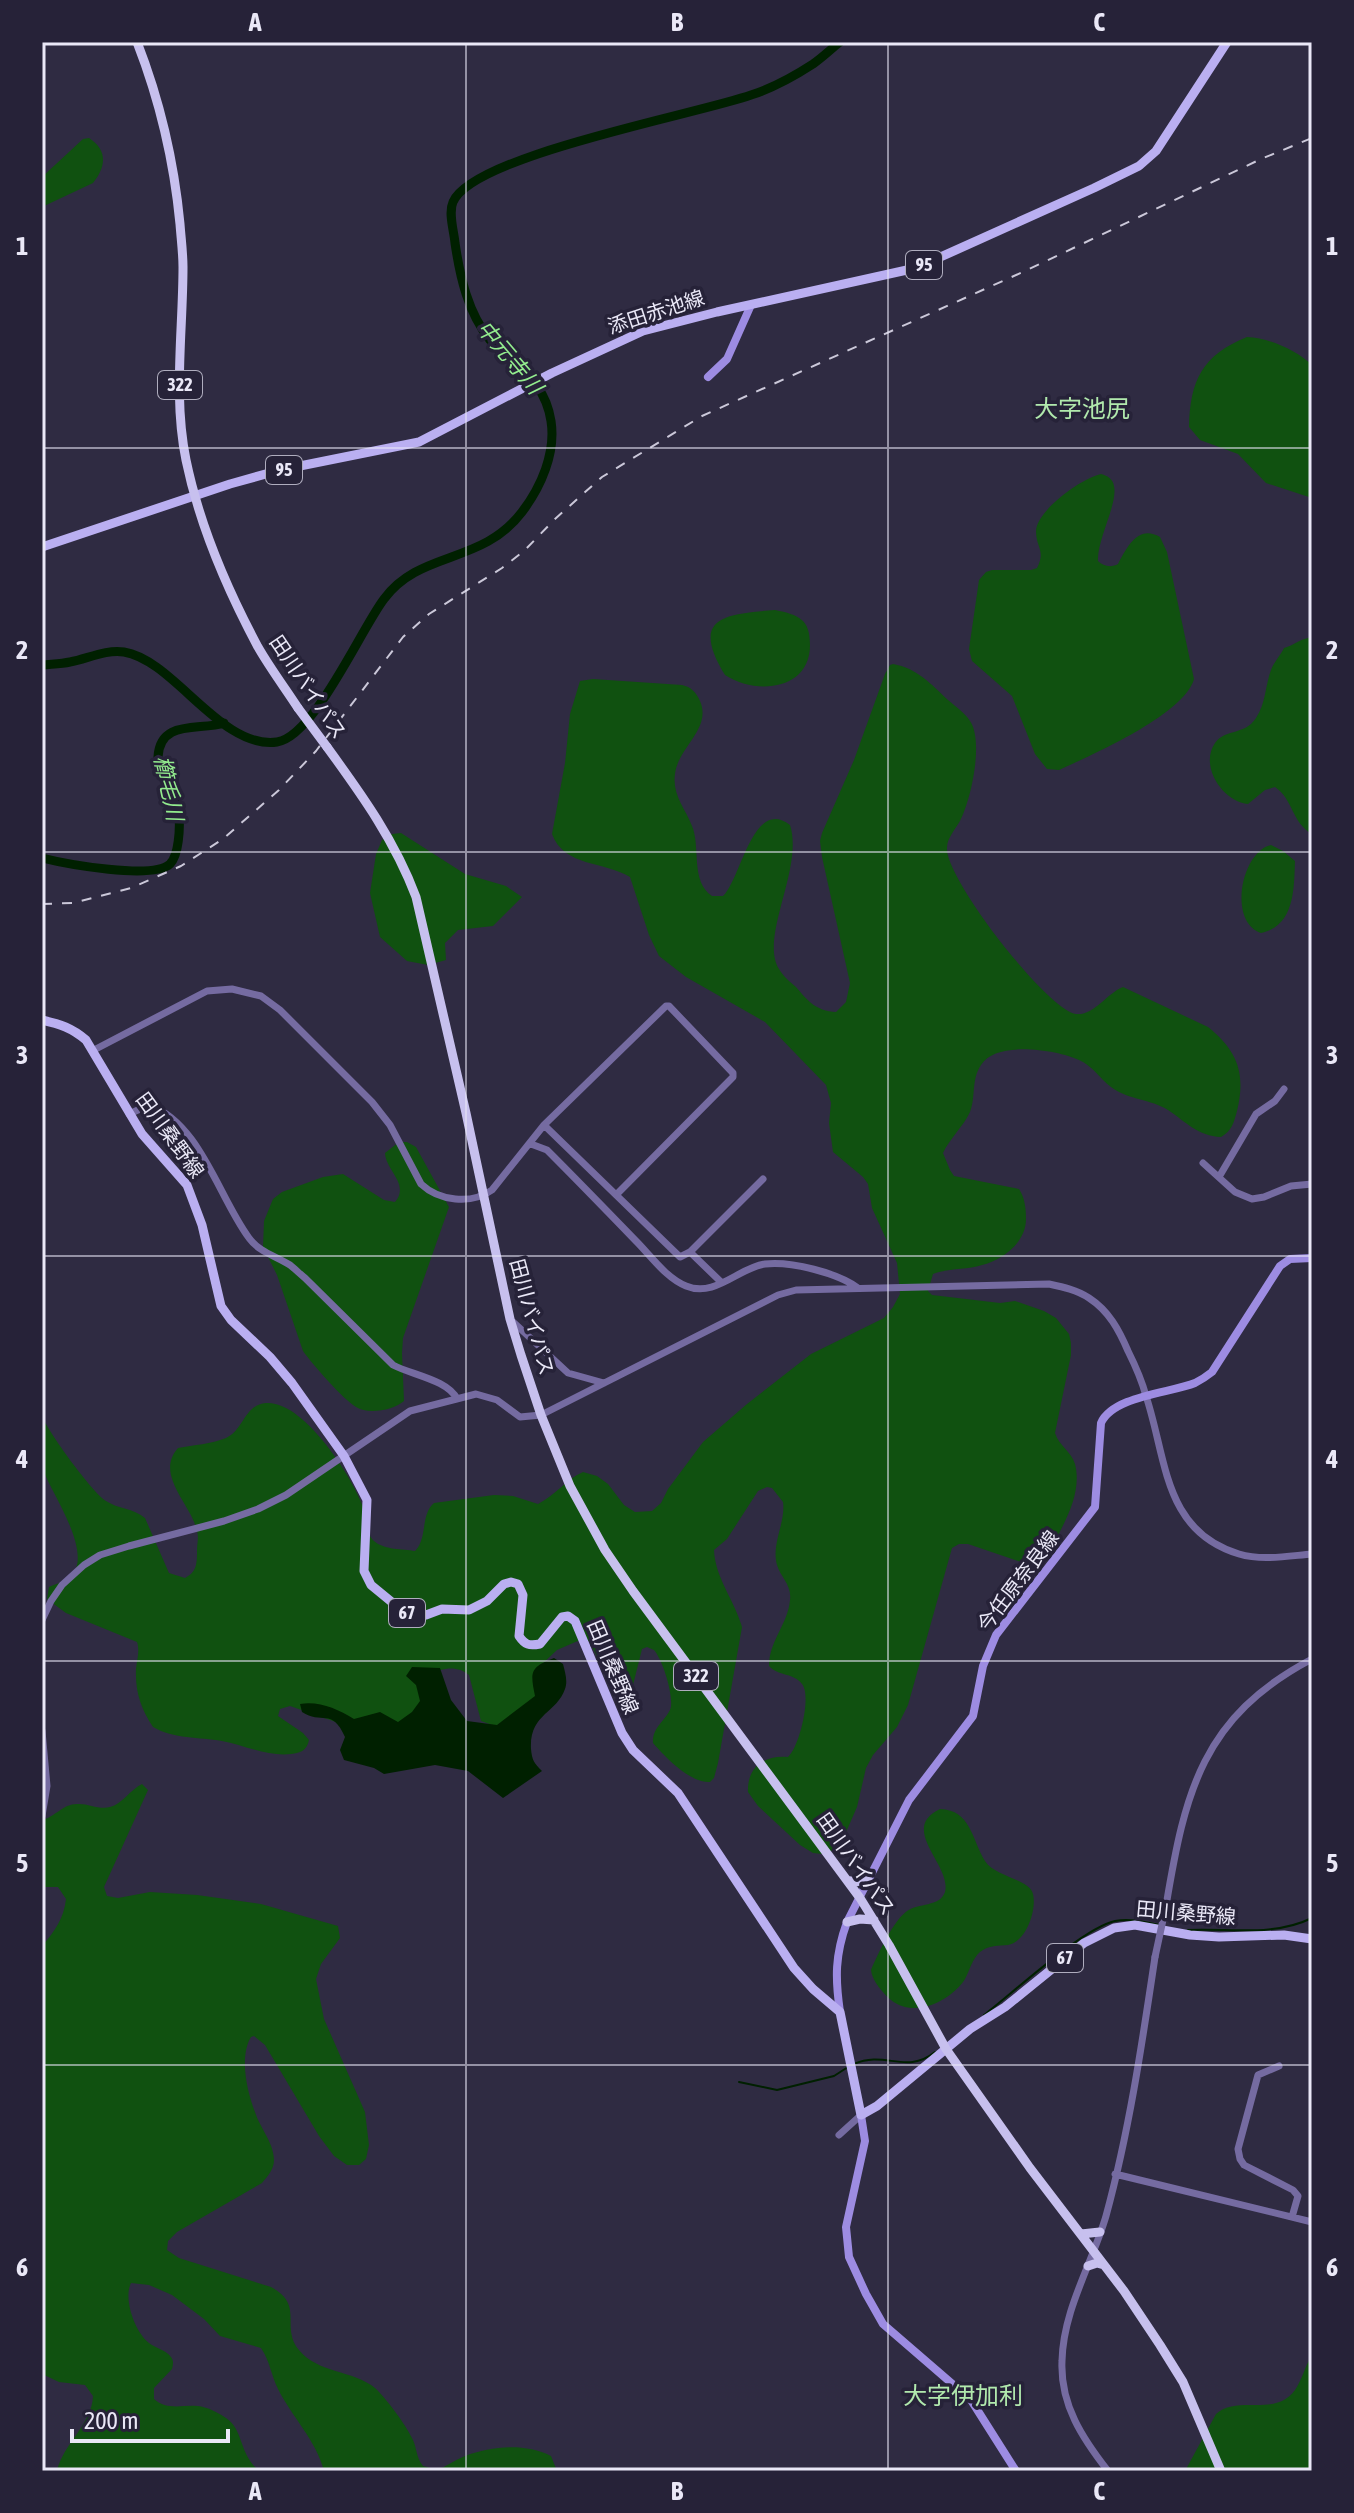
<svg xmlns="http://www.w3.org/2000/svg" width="1354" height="2513" viewBox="0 0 1354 2513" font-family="'Asap Condensed','Noto Sans JP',sans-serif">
  <rect width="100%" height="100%" fill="#2f2b42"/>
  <!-- green -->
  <path fill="#105110" d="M89,138C108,150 106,167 93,183L42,207V177L83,139Z
    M1247,337C1269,338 1296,350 1312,365V498L1266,483L1238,454L1200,440L1189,427C1190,381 1202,355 1247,337Z
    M1101,474C1108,476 1113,479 1114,486C1118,504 1097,539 1098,561C1103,566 1111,568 1118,564C1127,547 1138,524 1160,537L1167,552L1194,679C1185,714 1092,755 1059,770L1047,769L1035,754L1012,696L972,661L969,649L979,580L986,572L992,570H1031L1037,568C1046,550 1036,548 1036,531C1037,510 1082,478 1101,474Z
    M775,610C799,615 810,619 810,645C810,691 755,695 725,675C689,616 726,614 775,610Z
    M1312,637V834C1292,823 1293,799 1275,787L1265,790L1248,804C1223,802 1199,766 1215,743C1226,728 1244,736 1256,718C1266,703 1265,686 1271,670C1274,662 1280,656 1284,648C1295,645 1297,640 1312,637Z
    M893,664C917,668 931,684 948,700C955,706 965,713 970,721C984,741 971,800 960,821C955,830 947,838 947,848C945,878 1047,1010 1076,1014C1094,1016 1107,993 1123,987L1208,1027C1238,1051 1246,1074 1237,1111C1234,1122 1232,1131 1221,1137C1198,1136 1186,1122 1168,1110C1151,1099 1128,1100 1111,1087C1100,1079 1093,1066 1079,1060C1057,1050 996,1040 981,1065C971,1080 976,1097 970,1112C963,1127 950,1138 943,1153L950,1170L954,1176L1019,1189C1025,1198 1026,1209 1026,1219C1026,1243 1002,1260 982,1265C966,1270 949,1268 933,1274L928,1291L932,1295L1000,1303L1015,1301L1044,1311L1056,1318L1069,1334L1071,1343V1355L1055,1433C1059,1446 1071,1451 1075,1464C1084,1499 1056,1535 1043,1565H1030L968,1544H959L952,1548L908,1705L897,1727L873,1755L866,1768L857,1807L843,1839L831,1851L822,1854L813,1853L800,1845L758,1806L748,1792C747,1767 764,1755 788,1757C799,1748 812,1696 802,1684C794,1673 778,1676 769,1666C769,1641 788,1624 790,1600C792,1585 781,1578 777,1565C771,1544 786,1522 783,1502L772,1488L767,1487L758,1491L727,1539L714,1550C715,1578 735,1601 742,1627L718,1763L714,1778L710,1782C690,1783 665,1757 653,1743C652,1728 664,1722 670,1710C675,1699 663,1660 654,1650L647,1647L642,1649L632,1689L627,1695L618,1693L614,1689L589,1641L580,1640L557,1650L540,1666L538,1705L524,1721L495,1726L481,1721L469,1675C461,1668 451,1667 440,1670L438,1685L403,1723L336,1722L290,1706L280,1709L278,1716L303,1733L309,1740C307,1750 301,1753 291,1754C269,1757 243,1745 222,1741C199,1737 174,1739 153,1727C141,1709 135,1692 136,1669C137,1659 140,1651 137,1642L66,1613L47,1599L49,1587C55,1584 61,1583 66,1580C99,1561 53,1496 44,1472C38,1457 42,1433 42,1416C48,1432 92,1492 106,1501C118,1509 133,1508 145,1518L169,1573L185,1578C197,1572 197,1563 197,1550C197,1544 199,1537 197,1531C192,1505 154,1475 178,1448C194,1445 211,1444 226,1438C244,1430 244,1405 266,1403C304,1400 355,1480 365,1512C368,1522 366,1534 374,1541C384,1550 403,1549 415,1551C428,1538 420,1515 434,1503L494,1495L513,1496L538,1504C556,1495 565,1480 583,1472L597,1476L608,1484L624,1505L635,1512L652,1511L661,1503L668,1489L703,1442L747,1404L811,1354L884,1318L893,1307L900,1294L897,1263L872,1208L868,1184L863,1177L833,1152L829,1123L831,1103L826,1085L765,1022L686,977L659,956L649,935L630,877C604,861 564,867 552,834L565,763L570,714L580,681L593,679L682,685C691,687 696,692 700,701C712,729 678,747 675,774C672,795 685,808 692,826C701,847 690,881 712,896H723C741,879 753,796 790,825C804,868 759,937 779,969C783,976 790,982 796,987C808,1001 816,1011 836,1012L846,1002L850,983L822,857L820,841L822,833L854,760L885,674L890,665Z
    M401,833L465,874L506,886L522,897L493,926L458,930L445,943L446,960L428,965L407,961L380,937L370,893L376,854L382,840L392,834Z
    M1271,845L1283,851L1295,861C1294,888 1295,926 1261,933C1227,921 1242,851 1271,845Z
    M399,1142H407L416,1147L449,1207L403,1338L402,1353L404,1401C394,1410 368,1415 356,1407C344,1400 312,1364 303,1351L277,1275L263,1247L264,1221L273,1199L282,1192L323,1177L343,1174L384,1200L395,1202C410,1184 386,1171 385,1153Z
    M142,1784L148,1790L104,1887L107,1896L118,1898L150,1892L197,1895L261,1904L338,1926L340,1938L321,1964L316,1979L324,2019L365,2112L369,2145L366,2159L359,2165H347L334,2156L319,2136L265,2045L254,2036L251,2037C239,2057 247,2091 255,2112C260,2128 274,2143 274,2160C274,2169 268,2176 262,2183L177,2232L168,2241L167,2250L179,2258L271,2287C305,2305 280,2327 299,2350C317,2373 353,2370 375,2388C386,2398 406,2425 412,2438C417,2447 416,2458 423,2466L437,2470C447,2466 455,2460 465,2456C492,2446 525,2443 551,2456L557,2471H324C316,2440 292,2417 278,2389C271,2375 270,2361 261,2348L220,2336L204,2319L172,2295L149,2285L131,2283C123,2299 135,2332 149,2343C155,2348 166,2350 171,2357C174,2361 173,2365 172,2369L154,2388V2399C168,2412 186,2403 203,2407C211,2409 219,2413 226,2418C244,2430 238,2452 259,2471H57C63,2444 92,2424 93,2396L85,2385L59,2382L42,2374V1946C55,1931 64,1918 66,1899L58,1887H42V1820C55,1817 63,1804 77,1804C88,1803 99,1810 110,1807C122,1804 130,1790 142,1784Z
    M940,1809C971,1810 972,1840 985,1861C995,1877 1030,1879 1033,1894C1037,1910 1026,1942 1008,1945C998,1946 989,1945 980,1952C972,1959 970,1970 965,1979C951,2001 914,2019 891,2000C883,1993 872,1981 871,1970C878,1954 893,1921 907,1911C918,1903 940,1907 945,1892C952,1865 898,1829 940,1809Z
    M1312,2355V2471H1185L1216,2414C1238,2394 1275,2418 1295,2390C1302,2380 1305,2366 1312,2355Z"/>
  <!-- water -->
  <path fill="#002000" d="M554,1658L563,1664C565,1672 568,1681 565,1689C557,1713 529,1714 531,1749C532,1760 534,1763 542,1771L503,1798L468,1771L435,1765L384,1774L374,1768L344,1760L340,1750L345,1737C332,1707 321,1725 302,1712L300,1704C320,1701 337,1709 354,1719L380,1712L398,1722L412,1712L420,1701L416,1685L406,1676L412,1667L440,1668L451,1700L467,1721L497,1725L535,1696C530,1672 530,1667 554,1658Z"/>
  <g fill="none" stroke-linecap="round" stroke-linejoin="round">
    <!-- stream -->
    <path stroke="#002000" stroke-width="2" d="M1188,1930C1230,1928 1273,1937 1312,1918
      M984,2015C1014,1992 1083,1928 1115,1921C1130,1918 1145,1922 1159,1925
      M854,2064C885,2050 906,2075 935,2052
      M739,2082L777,2090L834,2076L848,2067"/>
    <!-- river -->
    <path stroke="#002000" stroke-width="9" d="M42,665C51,664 61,664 70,662C87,659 106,649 124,652C174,660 221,750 277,742C314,737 361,629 384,599C420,550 482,565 522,512C541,487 556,453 551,421C544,377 515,370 490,340C468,313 460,277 455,243C454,231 448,213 453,202C473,155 698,114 751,95C773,88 793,77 813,64C823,57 831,49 840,42
      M42,858C66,864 153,880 170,864C179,855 180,828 179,816C178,800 163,774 158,757C160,719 199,731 224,723"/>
    <!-- tertiary -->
    <path stroke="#756ba1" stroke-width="7" d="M92,1051L207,991L232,989L261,996L280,1010L372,1102L390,1125L421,1184C439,1201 471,1205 492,1190L544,1125L666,1006H669L733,1073V1077L617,1194
      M129,1114L149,1105C200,1123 219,1198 249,1238C259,1252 276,1256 290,1265C295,1269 300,1274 305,1278L393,1365C412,1375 448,1380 457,1399
      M544,1125L680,1257L690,1252L763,1179
      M531,1144L547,1150C577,1180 607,1211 636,1241C651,1256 666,1278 686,1286C715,1298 738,1268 765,1264C791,1261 838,1273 858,1288
      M1203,1163L1235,1192L1252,1199L1264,1197L1291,1186L1312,1184
      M1219,1177L1256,1114L1275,1101L1284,1089
      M690,1252L721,1282
      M512,1321L568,1373L604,1383
      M42,1620L51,1601L62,1585L84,1565L100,1555L129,1546L224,1521L258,1509L286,1495L410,1411L476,1394L497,1400L520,1417L541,1415L778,1295L796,1290L1049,1284C1063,1287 1077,1290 1089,1298C1109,1311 1119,1330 1128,1351C1135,1365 1142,1381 1146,1396C1167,1459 1163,1531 1239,1554C1262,1561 1288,1556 1312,1554
      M42,1731L47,1786L42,1816
      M1166,1906C1185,1792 1202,1717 1312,1659
      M1279,2066L1258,2075L1238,2149L1240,2159L1244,2165L1293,2190L1298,2196L1292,2217
      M839,2135L861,2115
      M1115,2174L1312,2222
      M1108,2471C1083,2439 1060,2405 1062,2361C1063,2310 1092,2264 1106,2216C1129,2132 1142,2044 1155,1957"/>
    <!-- secondary -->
    <path stroke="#9d8ce2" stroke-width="8" d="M708,377L727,359L751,305
      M840,2012C835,1978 835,1955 847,1922L909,1800L973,1716L983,1666L996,1635L1095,1507L1101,1423C1113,1396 1170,1393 1195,1383C1201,1380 1207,1376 1212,1372L1280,1266L1290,1259L1312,1258
      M861,2115L865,2141L846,2227L849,2257L866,2294L883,2324L971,2400L1016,2471"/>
    <!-- primary -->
    <path stroke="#baaff1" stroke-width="9" d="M42,547L230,484L280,470L419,442L552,373L643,331L717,312L916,268L1094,188L1139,166L1156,151L1227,42
      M42,1020C60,1024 72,1028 86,1040L142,1134L187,1185L202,1225L221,1306L231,1320L270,1357L292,1383L344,1456L367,1500L364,1571L371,1585L399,1608L413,1616L426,1615L442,1609L469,1610L487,1601L504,1584L511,1582L518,1584L523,1595L519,1636C525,1645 529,1646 540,1644L562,1617L568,1616L575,1621L622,1733L633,1750L678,1793L794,1968L813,1989L840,2012L861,2115L877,2106L970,2029L1005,2007L1084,1943L1114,1928L1135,1925L1190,1935L1219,1937L1284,1935L1312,1939"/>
    <!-- trunk -->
    <path stroke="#c7c0ee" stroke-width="9" d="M137,42C160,101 174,161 180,224C181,238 183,253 183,267C183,331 173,397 186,460C199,523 228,591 258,647C270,668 285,688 298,708
      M327,747C362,795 395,841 416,897L466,1113L510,1319L521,1355L541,1415L570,1486L605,1550L633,1591L860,1898L889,1945L946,2049L1030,2168L1124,2291L1160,2345L1183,2382L1221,2471
      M847,1880L855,1882L868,1879
      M847,1922L860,1919L874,1920
      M1081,2234L1100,2232
      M1088,2266L1097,2263L1104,2265"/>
    <!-- rail -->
    <path stroke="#cbc8d9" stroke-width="2" stroke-dasharray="10 10" stroke-linecap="butt" d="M42,904L73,903L131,888L181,866L223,839L279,790L316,751L403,637L429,614L502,568L524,551L555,519L602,477L702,416L1025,271L1261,159L1312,138"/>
    <!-- tertiary-bridge -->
    <path stroke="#756ba1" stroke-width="7" d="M1155,1957L1166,1906"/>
    <!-- trunk-bridge -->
    <path stroke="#c7c0ee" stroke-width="9" d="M298,708L327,747"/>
  </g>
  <!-- grid -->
  <path fill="none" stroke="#eae8f7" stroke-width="2" stroke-opacity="0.55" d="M466,42V2471M888,42V2471M42,448H1312M42,852H1312M42,1256H1312M42,1661H1312M42,2065H1312"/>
  <g text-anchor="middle" stroke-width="7" stroke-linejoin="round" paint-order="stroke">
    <!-- shield labels -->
    <g fill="#262238" stroke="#afadbe" stroke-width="2">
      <rect x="906" y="251" width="36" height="28" rx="6"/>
      <rect x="158" y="371" width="44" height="28" rx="6"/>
      <rect x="266" y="456" width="36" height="28" rx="6"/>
      <rect x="389" y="1599" width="36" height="28" rx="6"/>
      <rect x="674" y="1662" width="44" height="28" rx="6"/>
      <rect x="1047" y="1944" width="36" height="28" rx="6"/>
    </g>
    <g font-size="18" font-weight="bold" fill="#eae8f7">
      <text x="924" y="271">95</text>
      <text x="180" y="391">322</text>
      <text x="284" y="476">95</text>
      <text x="407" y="1619">67</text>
      <text x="696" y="1682">322</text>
      <text x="1065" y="1964">67</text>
    </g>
    <!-- street labels -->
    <g font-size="20" fill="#eae8f7" stroke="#262238">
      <text transform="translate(656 312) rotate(-18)" y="7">添田赤池線</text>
      <text transform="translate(308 687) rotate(56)" y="7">田川バイパス</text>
      <text transform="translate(170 1135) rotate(54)" y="7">田川桑野線</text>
      <text transform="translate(532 1317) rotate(75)" y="7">田川バイパス</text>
      <text transform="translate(1018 1581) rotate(-53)" y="7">今任原奈良線</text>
      <text transform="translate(613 1667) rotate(67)" y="7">田川桑野線</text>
      <text transform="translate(856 1864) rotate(55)" y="7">田川バイパス</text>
      <text transform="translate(1186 1913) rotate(5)" y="7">田川桑野線</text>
    </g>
    <!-- water labels -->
    <g font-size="22" font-style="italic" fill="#93ec8e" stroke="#262238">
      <text transform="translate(510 357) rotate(50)" y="8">中元寺川</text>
      <text transform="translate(169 788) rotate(78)" y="8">櫛毛川</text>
    </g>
    <!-- quarter labels -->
    <g font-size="24" fill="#b1e9ad" stroke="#262238">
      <text x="1082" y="417">大字池尻</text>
      <text x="963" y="2404">大字伊加利</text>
    </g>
  </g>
  <!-- border -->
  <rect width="1354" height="2513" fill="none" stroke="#262238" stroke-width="88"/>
  <!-- scale -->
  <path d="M72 2429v12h156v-12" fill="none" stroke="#eae8f7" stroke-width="4"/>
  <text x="84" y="2429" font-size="24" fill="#eae8f7" stroke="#262238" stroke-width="6" paint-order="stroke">200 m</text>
  <rect x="44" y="44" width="1266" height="2425" fill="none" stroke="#eae8f7" stroke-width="3"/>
  <g font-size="26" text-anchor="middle" font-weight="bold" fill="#eae8f7">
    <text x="255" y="31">A</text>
    <text x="677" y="31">B</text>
    <text x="1099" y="31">C</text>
    <text x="22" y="255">1</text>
    <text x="1332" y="255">1</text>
    <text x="22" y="659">2</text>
    <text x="1332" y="659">2</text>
    <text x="22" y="1064">3</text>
    <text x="1332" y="1064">3</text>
    <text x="22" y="1468">4</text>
    <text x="1332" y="1468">4</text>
    <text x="22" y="1872">5</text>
    <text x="1332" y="1872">5</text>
    <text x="22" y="2276">6</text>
    <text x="1332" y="2276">6</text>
    <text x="255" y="2500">A</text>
    <text x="677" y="2500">B</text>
    <text x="1099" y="2500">C</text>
  </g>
</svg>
